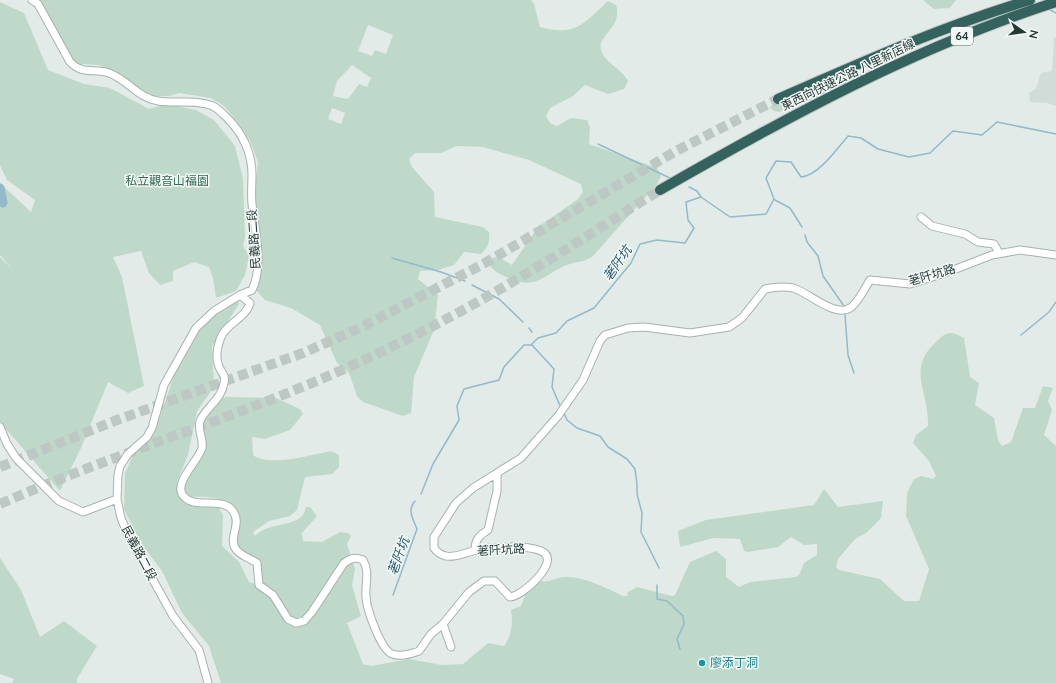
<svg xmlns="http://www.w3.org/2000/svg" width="1056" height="683" viewBox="0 0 1056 683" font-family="Lato,'Noto Sans TC',sans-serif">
  <rect width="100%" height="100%" fill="#e3ebe8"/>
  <!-- built -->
  <path fill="#d1dbd7" d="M1054,38H1056V106L1047,103L1030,102L1029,93L1036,89L1041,73L1052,71Z"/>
  <!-- green -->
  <path fill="#bed9c9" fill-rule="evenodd" d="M34,0H531L534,4L540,27C576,37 584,23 608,1L616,5C623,28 597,35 601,50C605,63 622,69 628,81L624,89L608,94L585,85L573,96L550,108L546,116L550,123L557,126L571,118L587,120L590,127L589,144L657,168L661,176L657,184L593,256C585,262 579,261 570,264C547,271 538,291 511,279C502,275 496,273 490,266V258L498,257L512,265L538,227L578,199L583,192L581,184L529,160L483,147L456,146L441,153H415L409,159L412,167L434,192L435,217L483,227L489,232C490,242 488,247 481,254L464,252L454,265L438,270L420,271L418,279L438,295L434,330L414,377L411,413L403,416L363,402L357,396L349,373L337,363L320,325L291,308L265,300L255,289L253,281L257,222L254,196L258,162L250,141L239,124L224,106L211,98L179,93L169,96H152L141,92L111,70L99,65L80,64L68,60ZM368,25L393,35L386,54L375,50L372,56L358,51ZM352,65L371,78L367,87L359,84L348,99L333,96L337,81ZM332,108L345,113L341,124L328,119Z
    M923,0H956L950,8L934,9Z
    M0,2L24,13L48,70L84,84L110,88L149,109L166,104L196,110L214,120L235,146L243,179L245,237L243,246L249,256L245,275L236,291L216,298L213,278L209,267L194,262L173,271V281L160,285L149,273L141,251L113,257L122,277L144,386L128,393L108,382L81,448L60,491L6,429L0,440V257L13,270L0,255V183L31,212L35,200L7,180L0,165Z
    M847,76L849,82L817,97L779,112L774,111L769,107Z
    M237,296L239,304L212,346L214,387L197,411L188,455L177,482V495L186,502L219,508L223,515L222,546L239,562L249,582L260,585L255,559C250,557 242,554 238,551C224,537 243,507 219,499C209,496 196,497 185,497L182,489L201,446L198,427L212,400L227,397L276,398L300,409L303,414L290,430L265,439L252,437L253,455C270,467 311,455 331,451L339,455V467L332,474L305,477L297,510L290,516L269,521L253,532L255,536C267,523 294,526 302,516C304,514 305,510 306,507H310L317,516L302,533L303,541L322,542L340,532L348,533L351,536L347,544L355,569L352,585L361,616L347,623L363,664L371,666L409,659L442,665L463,664L488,643L504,646C512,635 513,623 511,610L521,606L527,591L540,581C552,583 555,577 565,577C584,576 606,588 623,596H627L628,592L637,587L672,596L675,595L690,562L716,551L726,559V577L739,587L750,582L796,577L799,575L804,563L817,555V544L804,545L791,537L778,547L748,552L744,551L740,539L713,538L680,547L678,531L706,520L814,505L824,489L838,507L883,501L881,518L866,533L855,539L838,559L836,567L839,570L880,579L904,601H919L929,569L906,516L907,493L914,479L921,476L933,479L936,476L929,461L913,443L916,435L928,426C929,389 905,369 938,340C948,330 953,332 964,338L970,377L979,383L975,405L994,418L998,440L1002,446L1011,442L1023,408H1035L1043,386L1053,388L1048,401L1052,410L1044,435L1056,446V683H221L209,646L182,613L162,571L140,542L124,509L125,473L134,453L154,434L181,355L190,339L229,299Z
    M0,558L21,590L40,637L64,621L97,646L77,679V683H12L14,679L0,674Z"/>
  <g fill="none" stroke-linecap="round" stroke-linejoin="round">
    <!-- stream -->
    <path stroke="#91baca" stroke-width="1.5" d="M1049,9L1056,13
      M598,144L672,179
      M689,187L697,191L701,197
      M775,200L790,208L802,227
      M805,235L807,242L818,256L823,276L844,306
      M392,258L441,272L465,281
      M472,285L499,299L523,322
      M845,315L848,355L854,373
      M529,328L532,332
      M1021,335L1049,312L1056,302
      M532,345L554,369L552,387L561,408
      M564,413L567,420L577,428L600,436L608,447L627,459L635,469L637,484V494L642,513L641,532L659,568
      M421,494L433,464L459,420L457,406L464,389L499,380L504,367L524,345H531L538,338L556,333L567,321L594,308L631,263L640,244L657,240L685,243L694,228L688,220L686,202L701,197L730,217L766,214L774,199L766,178L776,161L791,162L801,177C818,176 837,149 848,136L861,138L878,149L909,157L930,153L953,131L982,135L997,122L1056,134
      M657,585V599L667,601L683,616L684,624L677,639L680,649
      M393,595L417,529C413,519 407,510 415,501"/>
    <!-- river -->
    <path stroke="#91baca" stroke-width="9" d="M0,188L3,203"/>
    <!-- highway-tunnel -->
    <path stroke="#bdc8c5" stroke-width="10" stroke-dasharray="10 5" stroke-linecap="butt" d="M0,467L117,420L303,353L364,326L485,263L676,151L778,99
      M0,504C120,451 247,415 366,359C422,333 476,304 529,272C573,246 616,217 660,190"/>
    <!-- minor casing -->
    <g stroke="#a6b2af" stroke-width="9">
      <path id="minor" d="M32,0L38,4L70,62C82,75 95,68 109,73C128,80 138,98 158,101C176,104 196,99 213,106C219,109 224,115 229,120C243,134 252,154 252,174C252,184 251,194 252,204C255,231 264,265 252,290L240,295L214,311L196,328L164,385L152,428L147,437L128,454L120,466L118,475L117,499L121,518L128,535L173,616L199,650L208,683
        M921,217L932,226L965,234L978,242L994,244L999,253
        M240,295L250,303C246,318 227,323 221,337C217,347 215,357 219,367C222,373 226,376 224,383C222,399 206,407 200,421C197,431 204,439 202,448C199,460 175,481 182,494C193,512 224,494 234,513C241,524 229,537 235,548C240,556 250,558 257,563L259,585L273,595L288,619L296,623L304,621L312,612L344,563C351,558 355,557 363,560C370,572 365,583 366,596C366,608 381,650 392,654C400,657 411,654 419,651L431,634L443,624L469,592L484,581H495L510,597C523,596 560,562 543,552C530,544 489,547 473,551C465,553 454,558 446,556C440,555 437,552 434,548V537L456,503L473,488L521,458L558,416L583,380L600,341L605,335L628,328L644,327L690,333L729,327L742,318L765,289C774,287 784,286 793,288C808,292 835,318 850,308C858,303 865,288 870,280L910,284L948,272L992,255L1020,250L1056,255
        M0,427L7,444L16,458L59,501L83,512L117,499
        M475,550C475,539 480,535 488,530L497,491V473
        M443,624L451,647"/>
    </g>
    <!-- highway casing -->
    <g stroke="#c2c8c7" stroke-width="12">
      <path id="highway" d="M778,99C860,63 943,26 1030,0
        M660,190C787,117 916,47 1056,2"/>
    </g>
    <!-- minor -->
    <use href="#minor" stroke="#fff" stroke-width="7"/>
    <!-- highway -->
    <use href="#highway" stroke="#34635f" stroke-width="10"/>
  </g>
  <!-- markers -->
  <circle fill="#0f9aa8" stroke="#f3f8f6" stroke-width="1.5" cx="702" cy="663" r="4"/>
  <g text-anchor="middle" stroke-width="3" stroke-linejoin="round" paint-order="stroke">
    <!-- shield labels -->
    <rect fill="#f3f8f6" stroke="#637370" stroke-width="1" x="951" y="27" width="22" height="18" rx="3"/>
    <g font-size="11" font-weight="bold" fill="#253a37">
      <text x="962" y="40">64</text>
    </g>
    <!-- street labels -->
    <g font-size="12" fill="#253a37" stroke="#f3f8f6">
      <text transform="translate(848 75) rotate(-26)" y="4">東西向快速公路 八里新店線</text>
      <text transform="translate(254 239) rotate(-94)" y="4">民義路二段</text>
      <text transform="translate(932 275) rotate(-16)" y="4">荖阡坑路</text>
      <text transform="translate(501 550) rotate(-3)" y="4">荖阡坑路</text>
      <text transform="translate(139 553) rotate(62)" y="4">民義路二段</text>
    </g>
    <!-- park labels -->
    <g font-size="12" fill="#336c50" stroke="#f3f8f6">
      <text x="167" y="185">私立觀音山福園</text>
    </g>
    <!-- culture labels -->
    <g font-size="12" fill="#0d838f" stroke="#f3f8f6" text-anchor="start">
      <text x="710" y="667">廖添丁洞</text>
    </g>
    <!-- water labels -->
    <g font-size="13" font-style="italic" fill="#265a6f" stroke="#f3f8f6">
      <text transform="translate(617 263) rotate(-55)" y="5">荖阡坑</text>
      <text transform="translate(398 556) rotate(-70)" y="5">荖阡坑</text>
    </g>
  </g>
  <!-- north arrow -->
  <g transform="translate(1024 32) rotate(103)" stroke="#f3f8f6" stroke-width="3" paint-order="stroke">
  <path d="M0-3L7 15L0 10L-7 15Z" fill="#253a37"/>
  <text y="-6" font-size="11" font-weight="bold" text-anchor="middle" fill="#253a37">N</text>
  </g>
</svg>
